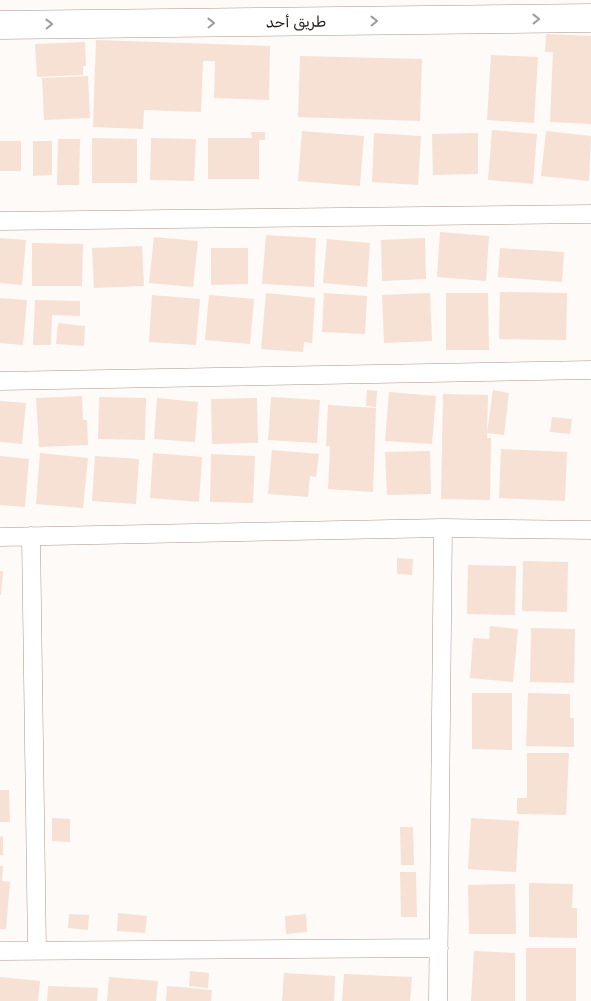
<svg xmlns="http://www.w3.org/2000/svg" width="591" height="1001" viewBox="0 0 591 1001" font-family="Rubik,'Noto Naskh Arabic',sans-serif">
  <rect width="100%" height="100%" fill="#fefaf7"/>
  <!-- building -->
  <path fill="#f6e1d4" d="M546,34L591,36V124L550,122L553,52H545Z
    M96,40L270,46L269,100L214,98L215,61H203L201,112L144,110L143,129L93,127Z
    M85,42L86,66H83V75L37,77L35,44Z
    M491,55L538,57L534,123L487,120Z
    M300,56L422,59L420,121L298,117Z
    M88,76L90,118L44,120L42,78Z
    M492,130L537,134L533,184L488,180Z
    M302,131L364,136L360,186L298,181Z
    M546,131L591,136L589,181L541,176Z
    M251,132H265V140H259V179H208V138H252Z
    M374,133L421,136L418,185L372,182Z
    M478,133V174L433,175L432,134Z
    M92,138L137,139V183H92Z
    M151,138L196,139L194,181L150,180Z
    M58,139H80L79,185H57Z
    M0,141H21V171H0Z
    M33,141H52V175L33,176Z
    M440,232L489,236L486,281L437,277Z
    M266,235L316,238L314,287L262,284Z
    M154,237L198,241L193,287L149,283Z
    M0,238L26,240L22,285L0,283Z
    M425,238L426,279L382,281L381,240Z
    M327,239L370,243L367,287L323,283Z
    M32,243L83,244L82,286H32Z
    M142,246L144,286L94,288L92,248Z
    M211,248H248V284L211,285Z
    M500,248L564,252L562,282L498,277Z
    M500,292L567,293L566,340L499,339Z
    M266,293L315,298L312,343L304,342L303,352L261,349Z
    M324,293L367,296L365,334L322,332Z
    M430,293L432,341L384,343L382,295Z
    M446,293H488L489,350H446Z
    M152,295L200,299L196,345L149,342Z
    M209,295L254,299L250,344L205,340Z
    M0,298L27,300L23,345L0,343Z
    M35,300L80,301V316L52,315L51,345H33Z
    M58,323L85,326L84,346L56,344Z
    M367,390L377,391L376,407L366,406Z
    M493,390L509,393L504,435L487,433Z
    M389,392L436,396L432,444L385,441Z
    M443,394L488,395L487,438H491L490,500L441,499Z
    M82,396L83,420H87L88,445L39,447L36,398Z
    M99,397L146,398L145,440L98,439Z
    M271,397L320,400L317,443L268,440Z
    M157,398L198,402L195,442L154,439Z
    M257,398L258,443L212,444L211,399Z
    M0,401L26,403L22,444L0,442Z
    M328,405L376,408L373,492L328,489L330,446H326Z
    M552,417L572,419L570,434L550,432Z
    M501,449L567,452L565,501L499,498Z
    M272,450L319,454L316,477L310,476L308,497L268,494Z
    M430,451L431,494L387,495L385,452Z
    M40,453L88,458L83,508L36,504Z
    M153,453L202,457L199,502L150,498Z
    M211,454L255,456L253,503L210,502Z
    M0,456L29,459L25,507L0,505Z
    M95,456L139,459L136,504L92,501Z
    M397,558L413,559L412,575L397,574Z
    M523,561L568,562L567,612L522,611Z
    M468,565L516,566L515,615L467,614Z
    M0,571H3L1,595H0Z
    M490,626L518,629L513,682L470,678L473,638L489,639Z
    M531,628L575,629L574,683L530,682Z
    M472,693H512V750L472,749Z
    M528,693L570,694V718H574V747L526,746Z
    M527,753H569L566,815L517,814V798H527Z
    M0,790H9L10,822H0Z
    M52,818L70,819V842L52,841Z
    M471,818L519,821L516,872L468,869Z
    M400,827H413L414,865H401Z
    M0,836L3,837V855H0Z
    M0,866H3L2,881L10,882L6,929H0Z
    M400,872H416L417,917H401Z
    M529,883L573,884L572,908H577V938L529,937Z
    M515,884L516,934H469L468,885Z
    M118,913L147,916L145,933L117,931Z
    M69,914L89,915L88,930L68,928Z
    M306,914L307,932L286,934L285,916Z
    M526,948H576V1001H526Z
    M474,951L515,953V1001H471Z
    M190,971L209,973L208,988L189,986Z
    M284,973L335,976L334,1001H282Z
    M344,974L412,977L410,1001H342Z
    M0,977L40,981L38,1001H0Z
    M109,977L158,981L156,1001H107Z
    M48,986L98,988L97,1001H47Z
    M167,986L212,990L211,1001H166Z"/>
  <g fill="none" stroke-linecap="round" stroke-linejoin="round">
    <!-- minor casing -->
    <g stroke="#ab988c" stroke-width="19">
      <path id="minor" d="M0,221L591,214
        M0,381L591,370
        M31,536L37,950
        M0,537L443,528L591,530
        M0,951L439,948
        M438,1001L443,528"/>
    </g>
    <!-- primary casing -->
    <g stroke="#ab988c" stroke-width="29">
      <path id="primary" d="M0,25L591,18"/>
    </g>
    <!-- minor -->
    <use href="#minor" stroke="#fff" stroke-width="18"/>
    <!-- primary -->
    <use href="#primary" stroke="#fff" stroke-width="28"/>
  </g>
  <!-- one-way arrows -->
  <defs><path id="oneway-chevron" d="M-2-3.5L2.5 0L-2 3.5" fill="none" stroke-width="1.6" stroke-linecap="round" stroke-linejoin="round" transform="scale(1.25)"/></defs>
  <g stroke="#9d9a98">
    <use href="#oneway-chevron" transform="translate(536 19) rotate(-1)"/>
    <use href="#oneway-chevron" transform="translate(374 21) rotate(-1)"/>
    <use href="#oneway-chevron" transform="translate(211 23) rotate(-1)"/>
    <use href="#oneway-chevron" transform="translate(49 24) rotate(-1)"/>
  </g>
  <g text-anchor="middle" stroke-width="4" stroke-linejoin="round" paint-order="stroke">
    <!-- street labels -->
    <g font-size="15" fill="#261f1b" stroke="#fff">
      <text transform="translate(296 22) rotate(-1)" y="5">طريق أحد</text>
    </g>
  </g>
</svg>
